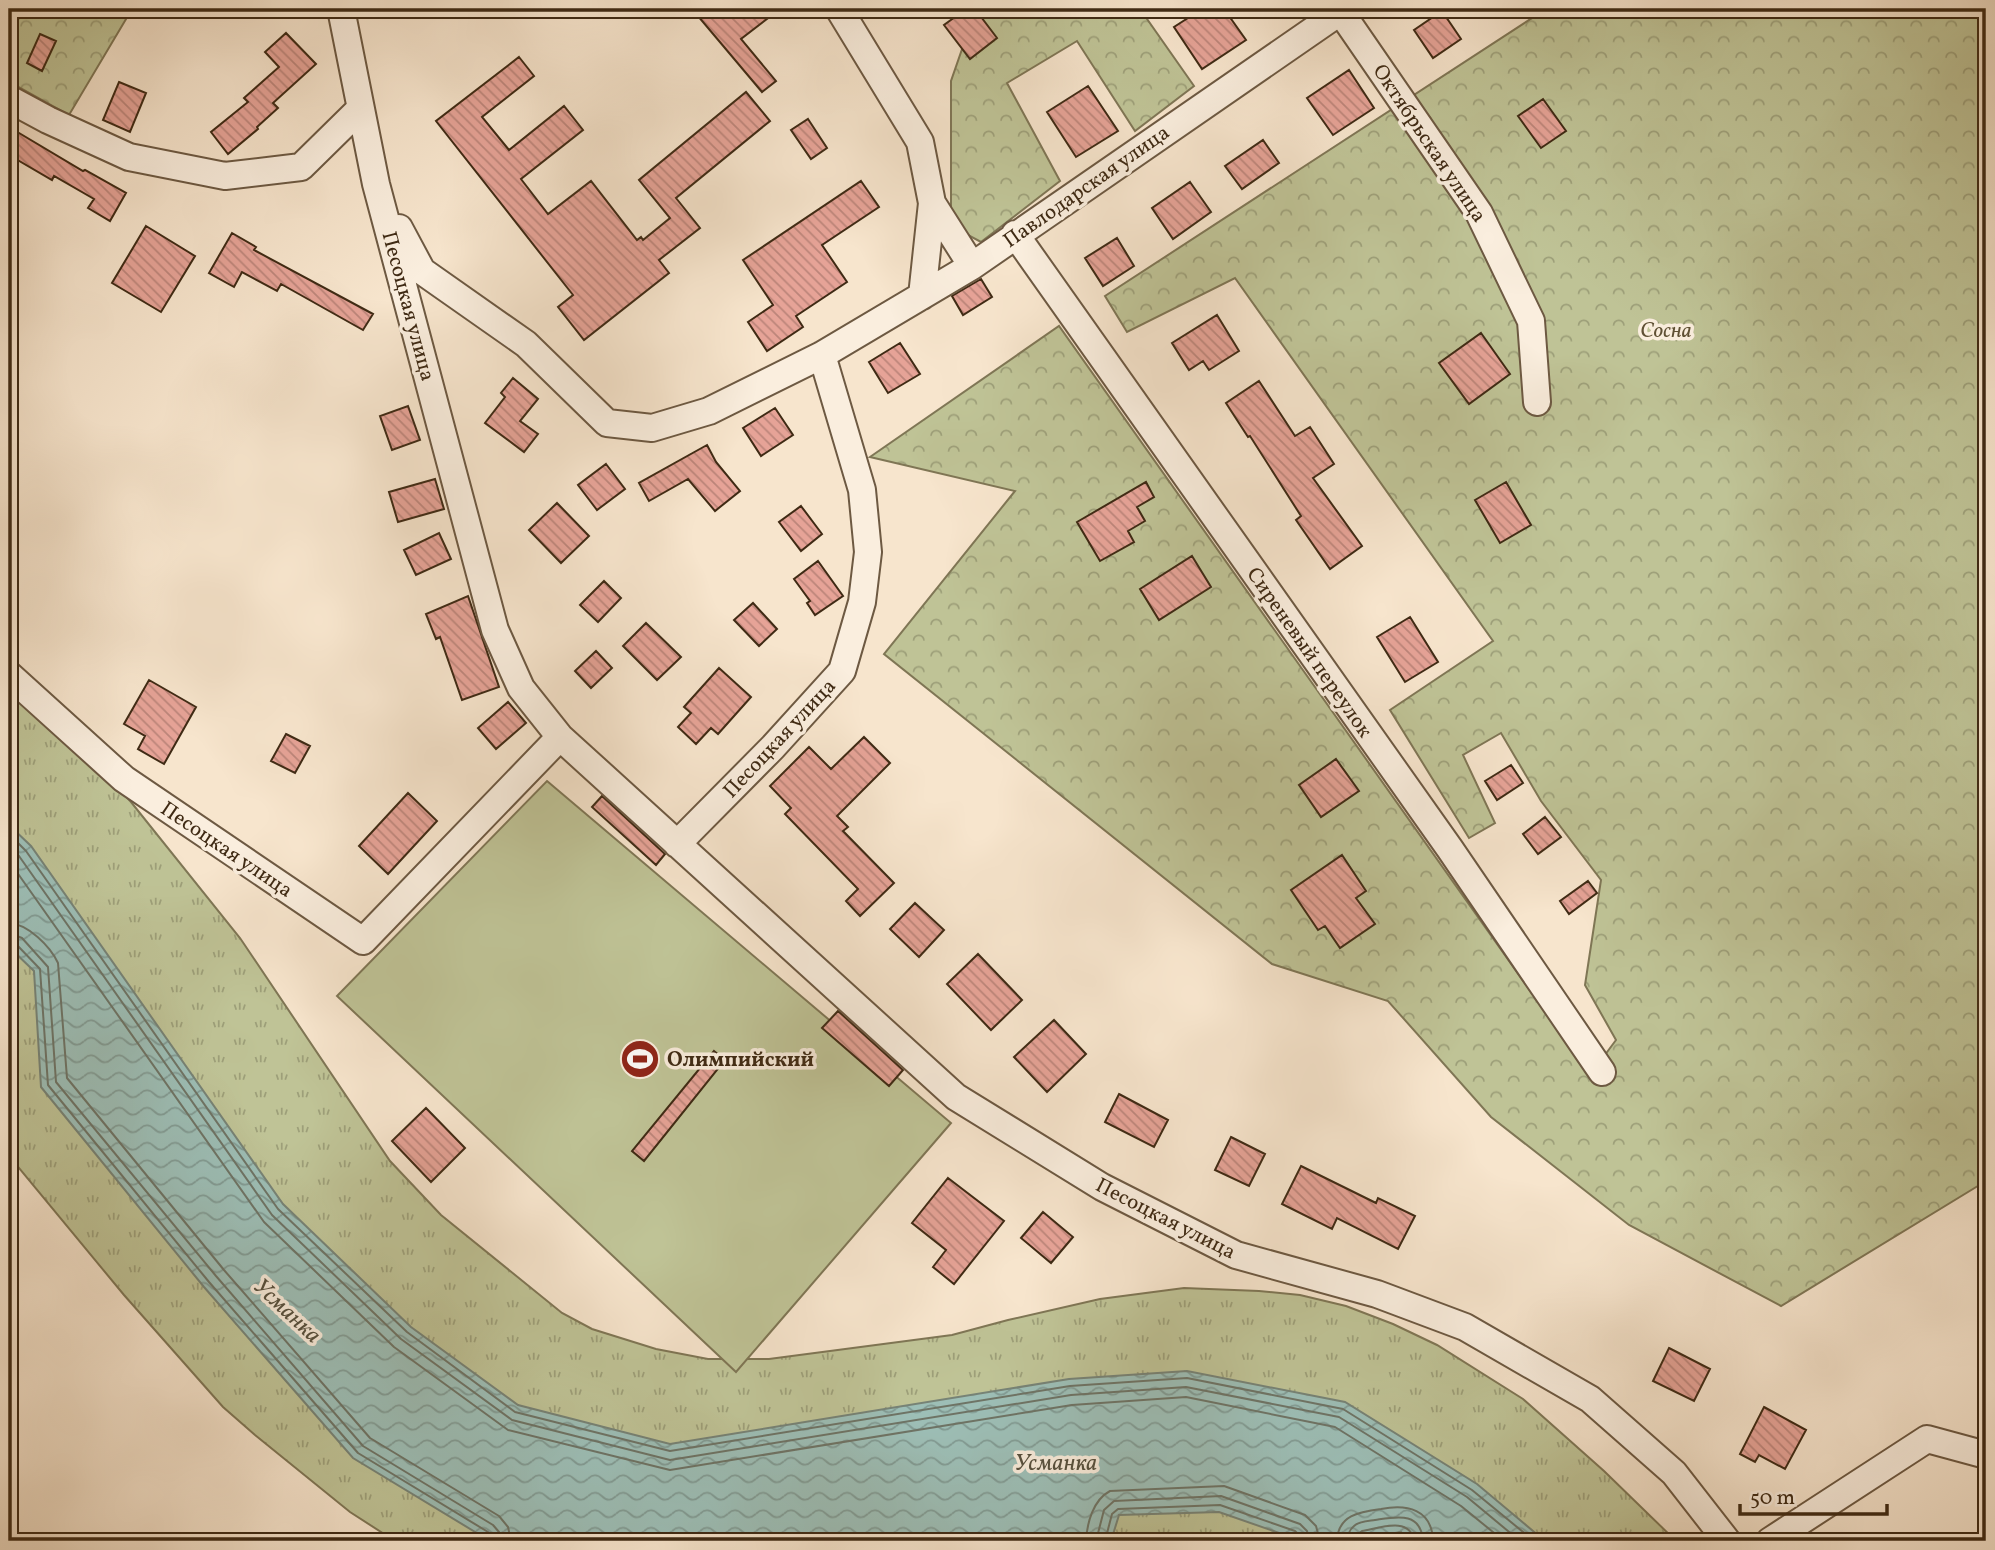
<svg xmlns="http://www.w3.org/2000/svg" width="1995" height="1550" viewBox="0 0 1995 1550" font-family="Vollkorn,serif">
  <defs>
    <pattern id="grass-tufts" width="24" height="20" patternUnits="userSpaceOnUse" patternTransform="scale(1.75)"><rect width="24" height="20" fill="#bfc396"/><path d="M3 7l-1-3M5 7V3M7 7l1-3M15 17l-1-3M17 17v-4M19 17l1-3" fill="none" stroke="#9d9f79"/></pattern>
    <pattern id="forest-crowns" width="20" height="18" patternUnits="userSpaceOnUse" patternTransform="scale(1.75)"><rect width="20" height="18" fill="#bfc396"/><path d="M2 6a3 3 0 1 1 6 0M12 15a3 3 0 1 1 6 0" fill="none" stroke="#9d9f79"/></pattern>
    <pattern id="water-waves" width="16" height="10" patternUnits="userSpaceOnUse" patternTransform="scale(1.75)"><rect width="16" height="10" fill="#9dbfb7"/><path d="M0 5q4-4 8 0t8 0" fill="none" stroke="#819b94"/></pattern>
    <pattern id="building-back-hatch" width="6" height="6" patternUnits="userSpaceOnUse" patternTransform="scale(1.75)"><rect width="6" height="6" fill="#e6a397"/><path d="M-1 5l2 2M0 0l6 6M5-1l2 2" fill="none" stroke="#bc857a"/></pattern>
  </defs>
  <rect width="100%" height="100%" fill="#f7e5cd"/>
  <filter id="stains"><feTurbulence type="fractalNoise" baseFrequency=".00286" numOctaves="4"/><feColorMatrix values="0 0 0 0 .2 0 0 0 0 .09 0 0 0 0 .02 0 0 0 .5 -.17"/></filter>
  <radialGradient id="worn" r=".72"><stop offset=".6" stop-color="#630" stop-opacity="0"/><stop offset="1" stop-color="#630" stop-opacity=".3"/></radialGradient>
  <!-- grass -->
  <path fill="url(#grass-tufts)" stroke="#7f7655" stroke-width="2" d="M9,666L131,802L240,938L390,1161L441,1215L562,1313L592,1329L656,1349L708,1359H769L952,1335L1008,1320L1100,1299L1184,1288L1259,1291L1300,1295L1346,1306L1393,1324L1437,1345L1523,1399L1604,1471L1676,1541H395L350,1512L255,1435L223,1407L124,1295L9,1156Z"/>
  <!-- forest -->
  <path fill="url(#forest-crowns)" stroke="#7f7655" stroke-width="2" d="M27,9H132L69,115L17,86L14,24Z
    M976,9H1140L1194,86L1135,131L1077,41L1007,83L1060,181L981,242L951,226V81Z
    M1546,9H1986V1181L1781,1306L1629,1225L1491,1117L1388,1001L1272,964L884,654L1015,491L870,457L1059,326L1590,1075L1616,1040L1585,985L1601,880L1541,801L1501,733L1463,755L1495,823L1469,838L1390,710L1493,641L1235,278L1127,332L1105,296Z"/>
  <!-- garden -->
  <path fill="#bfc396" stroke="#7f7655" stroke-width="2" d="M547,781L951,1123L736,1372L337,996Z"/>
  <!-- water -->
  <path fill="url(#water-waves)" stroke="#778376" stroke-width="2" d="M9,825L31,846L283,1204L411,1327L518,1405L670,1444L1069,1379L1187,1371L1345,1402L1477,1484L1545,1541H1409L1401,1532L1343,1541H1302L1219,1512L1119,1515L1111,1541H490L353,1458L204,1287L41,1087L34,971L9,947Z"/>
  <g fill="none" stroke-linecap="round" stroke-linejoin="round">
    <!-- shore -->
    <path stroke="#6e7466" stroke-width="2" d="M9,834L26,851L278,1209L407,1332L515,1412L670,1451L1070,1386L1187,1378L1343,1409L1472,1490L1534,1541
      M9,847L19,856L272,1215L401,1339L512,1420L670,1460L1071,1395L1186,1387L1339,1417L1467,1497L1520,1541
      M9,861L264,1222L394,1347L508,1430L670,1470L1072,1405L1186,1397L1335,1427L1461,1506L1504,1541
      M9,923C28,924 50,946 58,963L67,1078L224,1270L370,1438L499,1516L508,1527L511,1541
      M9,933L22,938L48,967L56,1082L216,1276L363,1446L493,1525L499,1532L501,1541
      M9,942L16,944L40,969L48,1085L209,1282L358,1453L488,1532L492,1541
      M1086,1541C1087,1523 1093,1500 1110,1491L1224,1486L1305,1515L1316,1526L1320,1541
      M1096,1541L1104,1510L1114,1501L1221,1496L1300,1524L1307,1531L1309,1541
      M1105,1541L1112,1514L1118,1509L1220,1505L1295,1531L1299,1535L1300,1541
      M1337,1541C1338,1515 1359,1512 1381,1509C1407,1504 1432,1509 1433,1541
      M1347,1541C1348,1535 1349,1530 1354,1526C1359,1521 1368,1521 1375,1520C1396,1517 1421,1511 1423,1541
      M1356,1541L1357,1535L1362,1531C1380,1528 1410,1516 1414,1541"/>
  </g>
  <!-- building -->
  <path fill="url(#building-back-hatch)" stroke="#3f2a14" stroke-width="2" d="M692,9H780L741,39L776,81L762,92Z
    M966,9H975L997,38L970,59L944,25Z
    M1202,9H1224L1246,40L1202,69L1174,27Z
    M1442,11L1461,39L1433,58L1414,30Z
    M286,33L316,64L273,103L278,108L257,127L258,129L228,154L211,132L248,102L244,98L279,67L265,52Z
    M40,34L56,41L42,71L27,63Z
    M519,57L534,76L482,117L509,150L564,106L583,130L521,179L548,214L591,181L637,240L641,237L643,240L670,218L639,180L746,92L770,121L676,198L700,228L659,260L669,273L584,340L558,307L573,295L436,121Z
    M1349,70L1374,108L1333,135L1307,98Z
    M119,82L146,93L130,132L103,120Z
    M1088,86L1118,131L1076,157L1047,112Z
    M1543,99L1566,131L1541,148L1518,116Z
    M808,119L827,148L811,159L791,130Z
    M9,127L83,171L85,170L126,193L110,221L88,208L94,199L54,176L52,180L9,155Z
    M1263,140L1279,163L1242,189L1225,166Z
    M861,181L879,207L822,245L847,282L796,316L803,327L767,351L748,322L773,305L743,260Z
    M1190,182L1211,212L1173,239L1152,208Z
    M146,226L195,256L161,312L112,283Z
    M232,233L256,247L254,250L373,314L363,330L281,284L277,291L242,272L234,287L209,273Z
    M1117,238L1134,266L1103,286L1085,258Z
    M981,279L992,297L963,315L952,296Z
    M1217,315L1239,351L1209,370L1203,361L1189,370L1172,343Z
    M1481,333L1510,374L1469,404L1439,363Z
    M900,343L920,374L888,393L869,362Z
    M513,378L538,399L520,421L538,434L524,452L485,423L505,397L501,393Z
    M1259,381L1295,436L1310,427L1334,464L1313,478L1362,546L1330,569L1296,520L1301,516L1250,436L1248,437L1226,403Z
    M408,406L420,440L392,450L380,416Z
    M775,408L793,435L761,456L743,428Z
    M707,445L716,462L740,491L715,511L688,479L649,501L639,483Z
    M606,464L625,489L597,510L578,485Z
    M435,479L444,509L398,522L389,492Z
    M1146,482L1154,497L1137,507L1145,521L1128,531L1134,542L1100,561L1077,522Z
    M1506,482L1531,525L1500,543L1475,500Z
    M557,503L589,536L561,563L529,530Z
    M801,506L822,534L801,551L779,522Z
    M439,533L451,559L416,575L404,550Z
    M1192,556L1211,587L1159,620L1140,589Z
    M818,561L843,596L815,615L807,603L810,601L794,579Z
    M604,581L621,598L598,622L580,605Z
    M468,596L499,687L462,700L440,637L436,639L426,614Z
    M753,603L777,629L759,646L734,620Z
    M1410,617L1438,662L1405,682L1377,637Z
    M646,623L681,657L657,680L623,646Z
    M596,651L612,668L591,688L575,671Z
    M719,668L751,697L718,734L711,728L696,744L678,727L691,713L684,707Z
    M149,680L196,707L164,764L138,749L145,736L124,724Z
    M508,702L526,723L496,749L478,728Z
    M286,734L310,746L295,773L271,761Z
    M864,737L890,763L837,816L848,827L843,831L894,883L860,916L846,901L858,889L785,814L791,808L770,786L809,747L831,769Z
    M1336,759L1359,791L1321,817L1299,785Z
    M1511,765L1523,783L1497,800L1485,781Z
    M408,793L437,821L388,874L359,846Z
    M602,796L665,854L656,865L592,807Z
    M1545,817L1561,837L1538,854L1523,834Z
    M1342,855L1366,891L1356,898L1375,924L1340,948L1325,926L1318,930L1291,890Z
    M1588,881L1597,893L1569,914L1560,901Z
    M915,903L944,930L919,957L890,929Z
    M978,954L1022,1000L991,1030L947,984Z
    M838,1011L903,1070L889,1086L822,1028Z
    M1054,1020L1086,1054L1047,1092L1014,1057Z
    M714,1051L725,1060L644,1161L632,1151Z
    M1119,1094L1168,1120L1154,1147L1105,1122Z
    M426,1108L465,1148L431,1182L392,1141Z
    M1231,1137L1265,1154L1249,1186L1215,1170Z
    M1301,1166L1376,1203L1378,1198L1415,1216L1398,1249L1337,1218L1332,1229L1282,1204Z
    M948,1178L1004,1221L954,1284L933,1267L946,1250L912,1223Z
    M1043,1212L1073,1237L1051,1263L1021,1238Z
    M1669,1348L1710,1369L1694,1401L1653,1381Z
    M1764,1407L1806,1430L1785,1469L1759,1455L1755,1462L1740,1454Z"/>
  <g fill="none" stroke-linecap="round" stroke-linejoin="round">
    <!-- minor casing -->
    <g stroke="#6d5942" stroke-width="30">
      <path id="minor" d="M341,9L376,184L495,630L521,688L560,737L956,1097L1102,1187L1236,1255L1377,1294L1465,1327L1590,1399L1674,1473L1727,1541
        M839,9L920,142L932,203L922,296
        M1340,11L1479,213L1531,321L1537,402
        M9,99L48,120L129,157L225,176L301,167L360,109
        M932,203L972,266
        M399,228L422,271L526,344L607,423L652,428L709,411L822,355L972,266L1344,9
        M1015,234L1450,849L1602,1072
        M9,675L124,779L363,941L560,737
        M677,844L773,747L842,671L862,602L868,552L862,490L822,355
        M1770,1541L1927,1439L1986,1455"/>
    </g>
    <!-- minor -->
    <use href="#minor" stroke="#faeede" stroke-width="26"/>
  </g>
  <!-- icons -->
  <defs>
    <g id="stadium-disc" transform="scale(2.0125)"><circle r="9.5" fill="#8f2418" stroke="#faeede"/><path d="M0-5a6.5 5 0 1 0 0 10a6.5 5 0 1 0 0-10ZM-3.5-1.8h7v3.6h-7Z" fill="#fff"/></g>
  </defs>
  <g fill-rule="evenodd">
    <use href="#stadium-disc" x="640" y="1059"/>
  </g>
  <g text-anchor="middle" stroke-width="7" stroke-linejoin="round" paint-order="stroke">
    <!-- street labels -->
    <g font-size="21" fill="#3f2a14" stroke="#faeede">
      <text transform="translate(1430 143) rotate(56)" y="7">Октябрьская улица</text>
      <text transform="translate(1086 186) rotate(-35)" y="7">Павлодарская улица</text>
      <text transform="translate(409 306) rotate(75)" y="7">Песоцкая улица</text>
      <text transform="translate(1310 652) rotate(55)" y="7">Сиреневый переулок</text>
      <text transform="translate(779 738) rotate(-47)" y="7">Песоцкая улица</text>
      <text transform="translate(227 849) rotate(34)" y="7">Песоцкая улица</text>
      <text transform="translate(1166 1218) rotate(27)" y="7">Песоцкая улица</text>
    </g>
    <!-- park labels -->
    <g font-size="21" font-style="italic" fill="#5f5034" stroke="#faeede">
      <text x="1666" y="337">Сосна</text>
    </g>
    <!-- poi labels -->
    <g font-size="21" font-weight="bold" fill="#3f2a14" stroke="#faeede" text-anchor="start">
      <text x="667" y="1066">Олимпийский</text>
    </g>
    <!-- water labels -->
    <g font-size="23" font-style="italic" fill="#564f3d" stroke="#faeede">
      <text transform="translate(288 1310) rotate(43)" y="8">Усманка</text>
      <text x="1056" y="1470">Усманка</text>
    </g>
  </g>
  <!-- margin -->
  <rect width="1995" height="1550" fill="none" stroke="#f7e5cd" stroke-width="35"/>
  <rect x="10" y="10" width="1974" height="1529" fill="none" stroke="#3f2a14" stroke-width="3.5"/>
  <rect x="18" y="18" width="1960" height="1515" fill="none" stroke="#3f2a14" stroke-width="2"/>
  <!-- scale -->
  <path d="M1740 1504v10h147v-10" fill="none" stroke="#3f2a14" stroke-width="3.5"/>
  <text x="1750" y="1504" font-size="21" fill="#3f2a14" stroke="#faeede" stroke-width="5" paint-order="stroke">50 m</text>
  <rect width="100%" height="100%" filter="url(#stains)"/>
  <rect width="100%" height="100%" fill="url(#worn)"/>
</svg>
